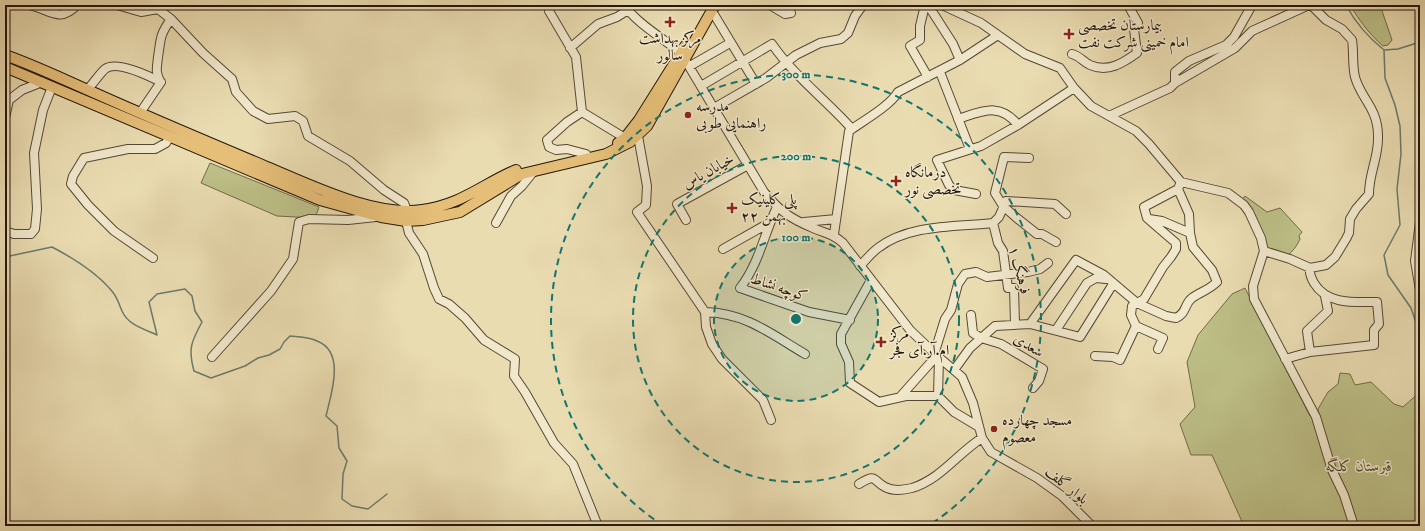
<svg xmlns="http://www.w3.org/2000/svg" width="1425" height="531" viewBox="0 0 1425 531" font-family="'IM FELL DW Pica',Amiri,serif">
  <rect width="100%" height="100%" fill="#eadcb1"/>
  <filter id="stains"><feTurbulence type="fractalNoise" baseFrequency=".005" numOctaves="4"/><feColorMatrix values="0 0 0 0 .2 0 0 0 0 .09 0 0 0 0 .02 0 0 0 .5 -.17"/></filter>
  <radialGradient id="worn" r=".72"><stop offset=".6" stop-color="#630" stop-opacity="0"/><stop offset="1" stop-color="#630" stop-opacity=".3"/></radialGradient>
  <!-- green -->
  <path fill="#bdbf87" stroke="#716a48" d="M1350,5H1380L1392,40L1388,45L1383,46C1370,35 1359,20 1350,5Z
    M210,163L319,207L315,218L277,216L201,183Z
    M1245,196L1267,212L1280,208L1302,232L1299,236L1300,239C1297,246 1293,251 1287,256L1267,250C1264,229 1255,216 1242,200Z
    M1245,288L1310,416L1317,421L1320,420L1318,409L1328,392L1338,384L1340,373L1350,374L1355,385L1371,382L1394,404L1403,407L1420,392V526H1244L1212,455H1191L1180,424L1195,407L1187,362L1198,335L1232,294Z"/>
  <g fill="none" stroke-linecap="round" stroke-linejoin="round">
    <!-- stream -->
    <path stroke="#6a7a6b" stroke-width="1.5" d="M1346,5C1355,22 1369,38 1384,50L1398,49L1420,42
      M1384,50L1385,78L1395,105L1400,126L1401,154L1397,189L1400,225L1384,255L1388,275L1411,308L1420,334
      M5,257L52,247C73,258 95,271 111,290C118,298 118,302 122,311C128,325 144,329 157,335L149,302L157,294L185,289L192,296L195,311L202,322C191,342 188,349 194,371L211,378L245,366L258,358L269,355L280,349L284,342L290,336C298,337 309,337 317,341C346,352 331,394 326,416L337,426L339,448L347,461L343,474L342,499L352,506L368,509L387,494"/>
    <!-- minor casing -->
    <g stroke="#564834" stroke-width="10">
      <path id="minor" d="M29,5C50,9 59,24 77,5
        M117,5L141,12L158,9L171,19L203,53L232,79L236,92L253,111L268,119L295,116L303,121L308,136L350,161L384,190L404,203L407,211
        M625,5C633,21 667,41 681,53L764,192C780,211 789,218 813,228C826,234 832,233 843,243L910,330L935,354L962,377L973,403L982,438L991,452L1037,478L1062,496L1092,526
        M770,5L785,14L791,13
        M925,5L920,26V40L910,46L928,77
        M928,5L953,44L960,60
        M942,5L981,23L1025,54L1060,68L1074,88L1091,106L1136,131L1149,144L1181,182L1228,193L1244,205L1249,212L1261,238L1264,251L1253,286L1254,299L1316,417L1332,470L1344,495L1354,526
        M549,11L576,57L582,112L625,138
        M712,11L756,84
        M570,48L598,24L617,17L628,10
        M1072,54C1080,56 1083,62 1090,65C1108,73 1123,63 1137,53L1134,29L1138,23L1128,5
        M690,66L730,43
        M940,72L970,149
        M160,81C155,71 157,68 158,57C161,39 159,36 171,19
        M1175,83L1235,48L1252,31L1309,5
        M701,86L772,44C794,76 826,100 852,129
        M87,90C92,85 101,72 105,69C116,60 149,76 161,82
        M714,108L766,78L796,55L820,43L841,39L848,33L855,16L863,5
        M582,112L567,122L547,140L549,147L556,150L567,149L586,154
        M140,113L161,82
        M1109,116L1170,88L1175,83V72L1189,61L1226,45L1234,37L1252,5
        M5,118L9,100L22,90L42,82
        M958,119C983,111 1000,102 1018,125
        M638,136L647,186L646,205L637,212L705,312L706,327L712,344L722,359L763,400L771,420
        M1029,158L1004,157L995,193L1003,206L1018,219L1037,234H1042L1056,242
        M976,194L954,190L949,185L937,160L981,146L1018,125L1074,88
        M777,207C764,234 759,264 740,288L809,312L850,320
        M1149,219L1162,221L1190,233
        M686,220L677,204L748,165
        M406,221L409,233L423,254L434,288L439,299L449,304L465,318L484,340L515,359L514,376L525,392L554,443L573,464L598,526
        M804,222L836,219
        M1420,222L1415,261L1420,290
        M496,223L511,196L522,186L534,171
        M993,223L998,243L1003,251L1008,288H1014L1015,324
        M5,231L14,234H31L35,229L37,209L34,153L43,110L52,87
        M834,234L849,131C863,121 890,106 898,92L960,60L998,35
        M723,249L769,223
        M1264,251L1290,259L1310,268L1326,265L1335,257L1346,239L1349,233L1350,219L1356,209L1369,194C1369,172 1379,157 1378,136C1378,108 1361,99 1355,77C1352,65 1354,52 1352,40L1342,29L1326,20L1311,5
        M153,258L114,231L88,205L71,184L73,176L84,158L128,149H155L166,143L170,136
        M860,266C866,260 871,253 878,248C909,224 956,227 993,223L999,217L1006,201L1055,204L1066,214
        M871,280L841,334V344L849,362L850,383L879,402L906,396H938
        M705,312C746,313 771,334 805,354
        M971,315L973,333L981,338L1001,344L1043,369L1039,381L1033,388
        M1030,324L1076,260L1104,275L1137,303L1166,316L1176,318C1187,313 1184,304 1192,298C1200,292 1209,290 1217,282L1212,270L1193,247L1190,233L1189,214L1178,189
        M1056,330L1087,283L1096,278L1106,279
        M1158,349L1163,338L1136,326L1131,315L1132,306L1144,299L1163,267L1171,257L1176,249V243L1147,218L1144,207L1178,189L1180,184
        M1310,352L1307,331L1328,311L1325,296
        M1095,356L1113,357L1120,360L1136,326
        M212,357L271,291L293,259L299,222L309,219L348,220L376,217
        M939,358L938,396L954,412L979,427
        M1285,359L1310,352L1374,345V330L1379,324L1377,302C1355,302 1327,305 1314,283C1311,278 1309,274 1310,268
        M954,370L970,348L995,326L1030,324L1080,337L1113,284
        M900,397L932,361L945,319L951,310L958,284L965,274L976,272L987,277L1028,272L1040,269L1048,263
        M859,484C877,473 872,480 885,487C894,492 904,490 912,488C941,479 958,453 982,438"/>
    </g>
    <!-- major casing -->
    <g stroke="#25160a" stroke-width="12">
      <path id="major" d="M5,55C36,66 67,81 97,94C153,119 210,143 267,167C311,185 374,217 422,210C463,204 481,185 516,170
        M5,67L320,200L381,217L406,221L423,220L460,212L522,174L606,154L630,142L647,126L715,5
        M618,143L625,138L639,120L686,45"/>
    </g>
    <!-- minor -->
    <use href="#minor" stroke="#f1e8cc" stroke-width="8"/>
    <!-- major -->
    <use href="#major" stroke="#e5be78" stroke-width="10"/>
  </g>
  <!-- distance rings -->
  <circle cx="796" cy="319" r="82" fill="#0f766e" fill-opacity=".12"/>
  <g fill="none" stroke="#0f766e" stroke-width="2" stroke-dasharray="7 5">
    <circle cx="796" cy="319" r="82"/>
    <circle cx="796" cy="319" r="163"/>
    <path d="M664 526A245 245 0 1 1 928 526"/>
  </g>
  <!-- markers -->
  <g fill="#8f2418" stroke="#f1e8cc" stroke-width="1.5">
    <path d="M668 16h4v4h4v4h-4v4h-4v-4h-4v-4h4z"/>
    <path d="M1067 28h4v4h4v4h-4v4h-4v-4h-4v-4h4z"/>
    <circle cx="688" cy="115" r="4"/>
    <path d="M894 175h4v4h4v4h-4v4h-4v-4h-4v-4h4z"/>
    <path d="M730 202h4v4h4v4h-4v4h-4v-4h-4v-4h4z"/>
    <path d="M879 336h4v4h4v4h-4v4h-4v-4h-4v-4h4z"/>
    <circle cx="994" cy="429" r="4"/>
  </g>
  <g text-anchor="middle" stroke-width="3" stroke-linejoin="round" paint-order="stroke">
    <!-- poi labels -->
    <g font-size="15" fill="#25160a" stroke="#f1e8cc" text-anchor="start">
      <text x="1078" y="30">بیمارستان تخصصی<tspan x="1078" dy="17">امام خمینی شرکت نفت</tspan></text>
      <text x="670" y="43" text-anchor="middle">مرکز بهداشت<tspan x="670" dy="17">سالور</tspan></text>
      <text x="696" y="111">مدرسه<tspan x="696" dy="17">راهنمایی طوبی</tspan></text>
      <text x="905" y="177">درمانگاه<tspan x="905" dy="17">تخصصی نور</tspan></text>
      <text x="741" y="204">پلی کلینیک<tspan x="741" dy="17">۲۲ بهمن</tspan></text>
      <text x="890" y="338">مرکز<tspan x="890" dy="17">ام.آر.آی فجر</tspan></text>
      <text x="1002" y="425">مسجد چهارده<tspan x="1002" dy="17">معصوم</tspan></text>
    </g>
    <!-- street labels -->
    <g font-size="15" fill="#25160a" stroke="#f1e8cc">
      <text transform="translate(708 171) rotate(-29)" y="5">خیابان یاس</text>
      <text transform="translate(1020 270) rotate(75)" y="5">فرهنگ ۱</text>
      <text transform="translate(779 287) rotate(19)" y="5">کوچه نشاط</text>
      <text transform="translate(1029 345) rotate(31)" y="5">سعدی</text>
      <text transform="translate(1067 485) rotate(39)" y="5">بلوار گلف</text>
    </g>
    <!-- park labels -->
    <g font-size="15" font-style="italic" fill="#534930" stroke="#f1e8cc">
      <text x="1359" y="471">قبرستان کلگه</text>
    </g>
  </g>
  <circle cx="796" cy="319" r="6" fill="#0f766e" stroke="#f1e8cc" stroke-width="2"/>
  <g font-size="12" text-anchor="middle" font-weight="bold" fill="#0f766e" stroke="#f1e8cc" stroke-width="3" stroke-linejoin="round" paint-order="stroke">
    <text x="796" y="78">300 m</text>
    <text x="796" y="160">200 m</text>
    <text x="796" y="241">100 m</text>
  </g>
  <!-- margin -->
  <rect width="1425" height="531" fill="none" stroke="#eadcb1" stroke-width="20"/>
  <rect x="6" y="6" width="1413" height="519" fill="none" stroke="#25160a" stroke-width="2"/>
  <rect x="10" y="10" width="1405" height="511" fill="none" stroke="#25160a"/>
  <rect width="100%" height="100%" filter="url(#stains)"/>
  <rect width="100%" height="100%" fill="url(#worn)"/>
</svg>
